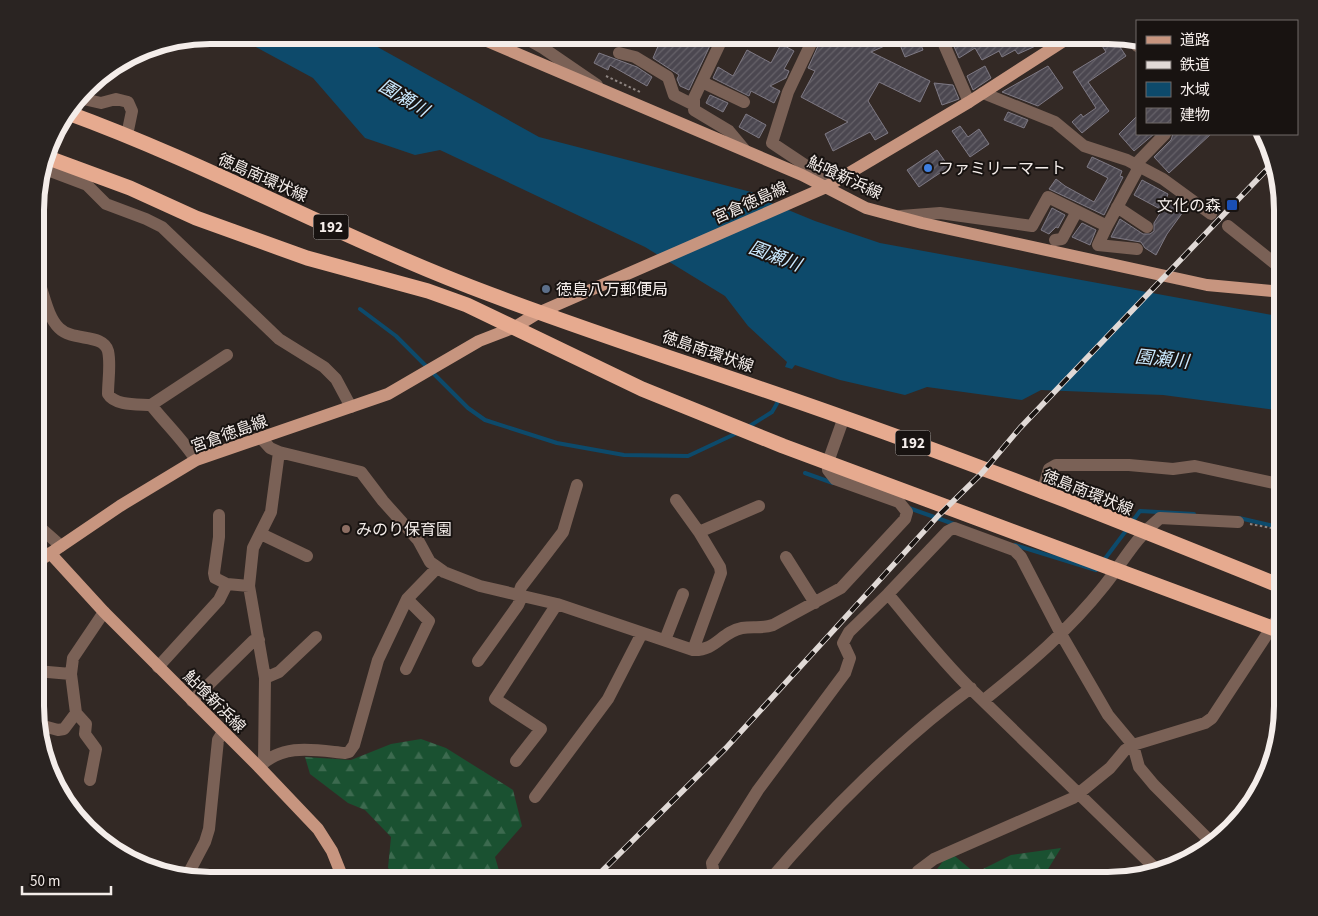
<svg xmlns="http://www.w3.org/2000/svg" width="1318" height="916" viewBox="0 0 1318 916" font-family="'Source Sans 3','Noto Sans JP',sans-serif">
  <defs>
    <pattern id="forest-firs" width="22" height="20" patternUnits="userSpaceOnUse" patternTransform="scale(1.25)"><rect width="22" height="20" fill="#1a5131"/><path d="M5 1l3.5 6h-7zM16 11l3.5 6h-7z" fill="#3c6a4f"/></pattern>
    <pattern id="building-hatch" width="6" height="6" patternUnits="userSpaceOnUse" patternTransform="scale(1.25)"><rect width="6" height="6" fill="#4b4750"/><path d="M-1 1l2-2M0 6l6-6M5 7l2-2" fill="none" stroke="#666269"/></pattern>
  </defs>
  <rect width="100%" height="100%" fill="#332925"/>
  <!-- forest -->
  <path fill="url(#forest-firs)" d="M421,739L446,748L513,790L522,826L495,857L502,881H405L388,868L391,837L365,810L348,803L310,774L305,757L351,760L391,744Z
    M1061,848L1045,874L1033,881H928L950,852L975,873L1011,855Z"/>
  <!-- water -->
  <path fill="#0d4a6b" d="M234,35H356L539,137L755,193L759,198L815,221L880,243L1283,317V411L1163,395L1041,390L1022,400L927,387L905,395L840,380L795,365L792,369L785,367L787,362L748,326L725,296L645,247L440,150L415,155L365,138L313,78Z"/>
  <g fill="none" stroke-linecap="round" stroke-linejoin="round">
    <!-- stream -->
    <path stroke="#0d4a6b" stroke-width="4" d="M360,309L396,336L468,408L485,420L557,443L624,455L688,456L737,433
      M748,427L772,412L779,400
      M805,473L833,483
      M909,508L954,524
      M1239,518L1274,526L1283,519
      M1132,522L1140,511L1194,514
      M1015,545L1096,570L1098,568
      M1104,560L1128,528"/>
  </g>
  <!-- building -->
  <path fill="url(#building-hatch)" stroke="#7e7984" d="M661,35H715L689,90L680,86L677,79L679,75L653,58L659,44L656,43Z
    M823,35H917L923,50L905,57L898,40L871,52L930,81L920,102L879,82L868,101L888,133L875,140L870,132L833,151L825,134L848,122L801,97L815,71L808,68Z
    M949,35H1035L1040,44L1018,54L1015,50L1002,57L999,51L982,60L975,48L959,58Z
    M1095,35H1112L1126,56L1088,82L1109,111L1082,133L1072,122L1081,114L1083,117L1096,108L1073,72L1106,52Z
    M781,44L794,51L784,69L789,71L786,78L770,86L780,91L774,103L751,91L749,96L713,78L718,67L733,76L747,50L771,63Z
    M599,53L637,67L652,77L647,86L610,65L608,70L594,63Z
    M985,66L991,78L973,90L967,76Z
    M1048,66L1063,88L1038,106L1002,92Z
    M934,83L953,85L959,99L942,105Z
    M710,95L728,103L723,112L706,103Z
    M1008,112L1028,120L1024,128L1004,120Z
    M746,114L766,125L759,138L739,127Z
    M1137,116V134H1154L1134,151L1119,134Z
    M960,126L968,137L979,129L989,144L970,157L952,131Z
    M1173,134H1211L1169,173L1154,157L1171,140Z
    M937,150L949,167L919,187L907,170Z
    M1092,157L1122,171L1120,176L1123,177L1104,215L1049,189L1056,179L1065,186L1094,202L1108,178L1087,167Z
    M1142,180L1168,194L1166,199L1183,212L1167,234L1156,255L1145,248L1141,242L1111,237L1120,219L1143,234H1150L1154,231V223L1162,210L1134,195Z
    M1052,208L1065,215L1058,228L1056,227L1049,234L1041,230Z
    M1082,223L1096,230L1090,245L1072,237Z"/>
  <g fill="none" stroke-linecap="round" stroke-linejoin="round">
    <!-- path -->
    <path stroke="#8d8481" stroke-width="2" stroke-dasharray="2.5 2.5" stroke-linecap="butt" d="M606,76L640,92
      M1250,524L1277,529L1283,523"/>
    <!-- minor -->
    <path stroke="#7a6156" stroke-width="12" d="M520,35L543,48L597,85
      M724,35L694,98V110L729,131L744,149
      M742,35L744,36
      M815,35L788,92L772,143L832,183
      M940,35L969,102
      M1131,38L1137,46
      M619,53L635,57L668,77L674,95L694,105
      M702,82L744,102
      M983,93L1055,122L1084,146L1127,160L1163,179L1211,214
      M79,98L101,103L116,99L128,102L132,111L127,135
      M1135,165L1165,134
      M42,168L87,185L106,204L146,219L162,227L279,339L324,367L336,379L351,407
      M1117,207L1147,227
      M901,216L940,213L1032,226L1048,197L1107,226L1139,167
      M1107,226L1098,245L1137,249
      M1228,226L1283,270
      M1055,240L1062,239L1077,211
      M36,275C44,291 46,315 59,328C73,342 103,333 108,351C111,364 108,380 108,394C115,406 138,404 151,405C166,424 183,440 196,460
      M151,405L227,355
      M261,438L270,448L279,452L271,512L253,548L249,586L265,678L264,762
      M279,452L361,472L383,501L418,540L430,562L444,572L480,586L557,604L693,650C716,651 721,632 742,628C753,626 762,629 773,625L841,588L905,519L907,512L899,502L835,479L828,470V462L844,417
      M1042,493L1049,469L1056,465H1129L1173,469L1195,466L1283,485
      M676,500L699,532
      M219,515V537L214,573L215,578L227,584L249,586
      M36,524L61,546
      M261,534L307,556
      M786,557L815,603
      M888,594C915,626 941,660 971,689C1033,749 1095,810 1157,870
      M518,595L521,587L563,532L577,485
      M665,640L683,594
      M693,650L721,573L720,567L699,532L759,506
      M478,661L518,605L522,596
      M158,667L219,600L227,584
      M406,669L429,621L407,599
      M36,671L71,674L73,658L104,612
      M265,678L279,672L316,637
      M984,700C1028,665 1069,630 1104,586C1124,561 1134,539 1160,518L1238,522
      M192,701L253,641L259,640
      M76,713L86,724L85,734L96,749L90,780
      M36,724L58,730L64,729L76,713L71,674
      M516,761L541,729L495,699L557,604
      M259,767C283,743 314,750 345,753L349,752L354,745L378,660L407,599L437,568
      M535,797L608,699L642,633
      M100,840L107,847
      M186,878L205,842L209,829L218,740L223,732
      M720,881L714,875L712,863L758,790L845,673L850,658L843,643L849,632L888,594L948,531L954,528L1014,550L1021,557L1061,634L1108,715L1133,745L1139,767L1154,785L1211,842
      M769,881C825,815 901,739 971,688
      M912,881L918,871L934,859L1073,798L1110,768L1125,750L1133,745L1205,723L1212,718L1283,610"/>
    <!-- major -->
    <path stroke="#c7957f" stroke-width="12" d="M473,35L802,175L866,208L922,223L1207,285L1283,292
      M50,553L104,612L259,767L318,829L332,851L344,881
      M36,563L120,506L196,460L388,394L479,341L515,327L538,313L824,188L969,102L1073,35"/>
    <!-- highway -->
    <path stroke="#e6aa8f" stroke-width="15" d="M68,113C205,163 334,234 471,287C593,334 719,373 842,417C990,469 1137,528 1283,587
      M46,157L130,188L196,218L307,258L428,291L467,305L642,389L783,446L1283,632"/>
    <!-- rail casing -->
    <g stroke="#e0d9d6" stroke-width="5.5">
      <path id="rail" d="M592,881L726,748L938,516L981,474L1020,428L1272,164"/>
    </g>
    <!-- rail -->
    <use href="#rail" stroke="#181311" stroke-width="4" stroke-dasharray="11" stroke-linecap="butt"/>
  </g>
  <!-- markers -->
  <circle fill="#3f7fe0" stroke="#181311" stroke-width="2" cx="928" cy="168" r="5"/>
  <rect fill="#1a4fb4" stroke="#181311" stroke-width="2" x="1226" y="199" width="12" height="12" rx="2.5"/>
  <circle fill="#5c6f8a" stroke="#181311" stroke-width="2" cx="546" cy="289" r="5"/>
  <circle fill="#8d6e63" stroke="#181311" stroke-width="2" cx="346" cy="529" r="5"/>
  <g text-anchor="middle" stroke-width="4" stroke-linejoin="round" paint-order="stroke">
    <!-- shield labels -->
    <g fill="#181311" stroke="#b2aca9" stroke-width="1">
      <rect x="313.5" y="214.5" width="35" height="25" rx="4"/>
      <rect x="895.5" y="430.5" width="35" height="25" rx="4"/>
    </g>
    <g font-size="15" font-weight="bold" fill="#f4edea">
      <text x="331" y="232">192</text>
      <text x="913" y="448">192</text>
    </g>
    <!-- poi labels -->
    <g font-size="16" fill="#f4edea" stroke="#181311" text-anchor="start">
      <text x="938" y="174">ファミリーマート</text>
      <text x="1221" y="211" text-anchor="end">文化の森</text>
      <text x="556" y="295">徳島八万郵便局</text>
      <text x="356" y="535">みのり保育園</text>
    </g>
    <!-- street labels -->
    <g font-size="16" fill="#f4edea" stroke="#181311">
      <text transform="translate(263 177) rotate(24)" y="6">徳島南環状線</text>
      <text transform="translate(845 177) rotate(25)" y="6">鮎喰新浜線</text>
      <text transform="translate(750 202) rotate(-24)" y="6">宮倉徳島線</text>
      <text transform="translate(708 351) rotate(19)" y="6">徳島南環状線</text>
      <text transform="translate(229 433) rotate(-20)" y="6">宮倉徳島線</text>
      <text transform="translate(1088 492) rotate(22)" y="6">徳島南環状線</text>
      <text transform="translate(215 701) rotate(45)" y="6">鮎喰新浜線</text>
    </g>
    <!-- water labels -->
    <g font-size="18" font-style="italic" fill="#cae9fe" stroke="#181311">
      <text transform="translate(404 98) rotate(31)" y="6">園瀬川</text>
      <text transform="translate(775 256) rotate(21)" y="6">園瀬川</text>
      <text transform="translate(1162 359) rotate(6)" y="6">園瀬川</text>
    </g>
  </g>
  <!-- crop -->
  <path d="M0 0H1318V916H0ZM210 44H1108A166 166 0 0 1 1274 210V706A166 166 0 0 1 1108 872H210A166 166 0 0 1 44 706V210A166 166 0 0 1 210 44Z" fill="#2a2422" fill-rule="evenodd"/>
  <path fill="none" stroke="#f4edea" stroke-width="6" d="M210 44H1108A166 166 0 0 1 1274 210V706A166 166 0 0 1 1108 872H210A166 166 0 0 1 44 706V210A166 166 0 0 1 210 44Z"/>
  <!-- legend -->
  <rect x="1136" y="20" width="162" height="115" fill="#181311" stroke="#706a68"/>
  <rect x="1146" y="36" width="25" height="8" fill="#c7957f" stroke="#706a68"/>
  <text x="1180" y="45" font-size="15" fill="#f4edea">道路</text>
  <rect x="1146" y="61" width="25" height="8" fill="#e0d9d6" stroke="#706a68"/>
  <text x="1180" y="70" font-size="15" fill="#f4edea">鉄道</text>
  <rect x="1146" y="82" width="25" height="15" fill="#0d4a6b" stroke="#706a68"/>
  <text x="1180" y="95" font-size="15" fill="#f4edea">水域</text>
  <rect x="1146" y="108" width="25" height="15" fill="url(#building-hatch)" stroke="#706a68"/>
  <text x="1180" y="120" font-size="15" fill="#f4edea">建物</text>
  <!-- scale -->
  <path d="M22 886v8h89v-8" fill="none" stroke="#f4edea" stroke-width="2.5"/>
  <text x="30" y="886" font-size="15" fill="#f4edea" stroke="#181311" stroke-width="4" paint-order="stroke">50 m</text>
</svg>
